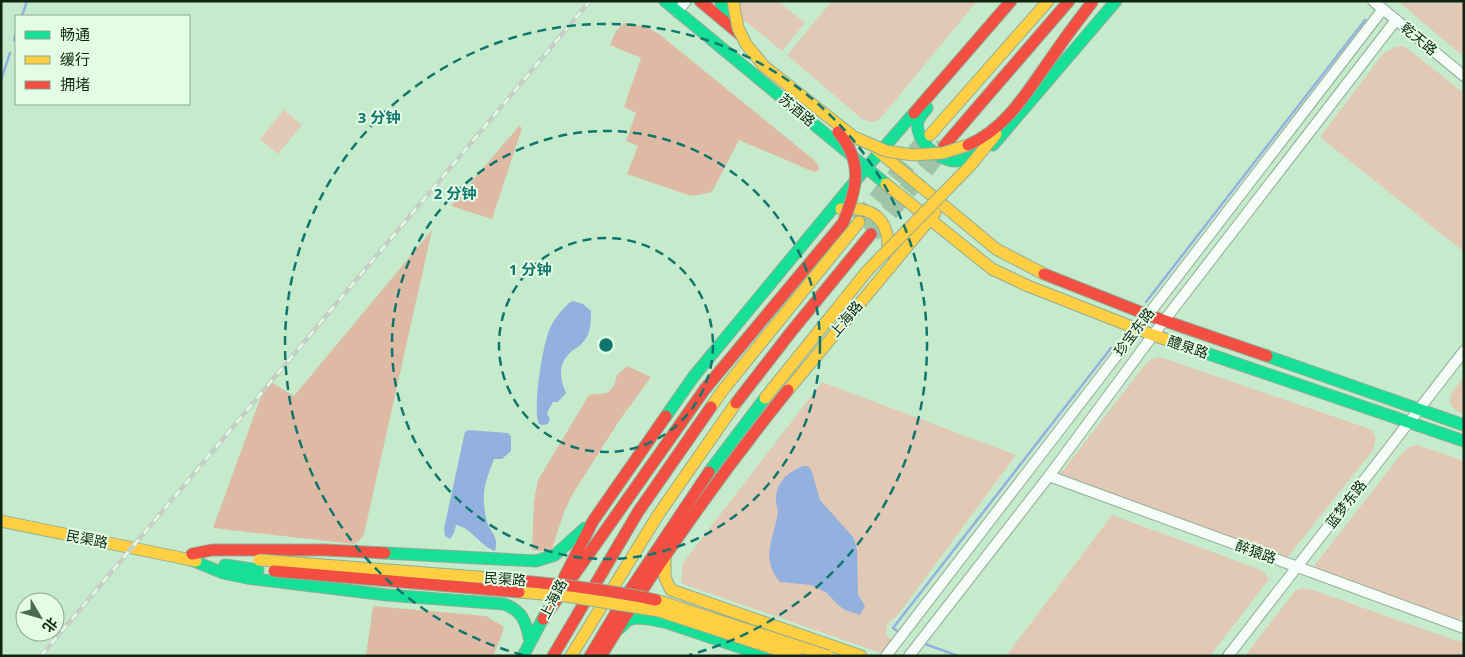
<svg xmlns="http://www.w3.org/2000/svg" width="1465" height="657" viewBox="0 0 1465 657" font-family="'Open Sans','Noto Sans SC',sans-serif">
  <rect width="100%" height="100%" fill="#c6ebcc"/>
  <!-- green -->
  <path fill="#e1c9b5" d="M734,1H778L805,23L782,51L729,8Z
    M832,1H977L879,120L871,122L862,119L787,55Z
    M1398,1H1464V57Z
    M1404,46L1464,93V252L1320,137L1383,54L1394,47Z
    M284,110L302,125L278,154L260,139Z
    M1160,357L1370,429C1378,435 1375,442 1373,450L1287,558L1060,474L1144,366L1151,359Z
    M1464,377V415L1455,410L1449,402L1452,392Z
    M822,382L1016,455L897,616L887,624L886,636L893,640L884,654L683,584L681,581L683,563Z
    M1418,445L1464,461V613L1458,621L1319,570L1314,566L1402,453L1409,447Z
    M1112,515L1256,568L1265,573L1269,579L1210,656H1006Z
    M1301,588L1310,589L1457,641L1464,640V656H1245L1295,591Z"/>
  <!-- forest -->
  <path fill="#debaa4" d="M624,23L647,27L659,34L814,160L818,164L819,170L814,172L739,140L713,190L709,193L691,196L627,174L638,146L626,141L636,113L624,107L641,58L610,45L616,31Z
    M519,126L522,128L492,219L451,206Z
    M432,230L364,534L359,541L354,544L213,528L263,391L271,382L294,396Z
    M627,366L651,377L619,421L572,495L564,512L552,549L541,551L532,550L534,501L538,480L589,395L607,393L614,386L617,375Z
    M373,606L486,616L504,627L500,640L493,656H366Z"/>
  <!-- water -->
  <path fill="#93b1df" d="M573,301L583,304L591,311C591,320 591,334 584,341C581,345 576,348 572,351C558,363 559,377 566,393L558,402H553L547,413L550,419L548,424L542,425L539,424C532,409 543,343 550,328C554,319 562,310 569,303Z
    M468,430L508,433L511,436V451L502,459H494C485,483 481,492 486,518C488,531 500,536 495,551C480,546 472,528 456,525L454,533L450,539L445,536L444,529L464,436L465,432Z
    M803,466H807L811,469L820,500L854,538L857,550L858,594L865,606L860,615L845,610L838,605L827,593L811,585L780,582C759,558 775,537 778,511C771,490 783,473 803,466Z"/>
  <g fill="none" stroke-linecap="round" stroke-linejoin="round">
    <!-- stream -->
    <path stroke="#93b1df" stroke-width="2.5" d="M22,16L27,1
      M14,40L16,33
      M1,80L10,53
      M1146,302L1365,20
      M900,633L893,628L1111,348
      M925,644L958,656"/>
    <!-- highway-tunnel -->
    <path stroke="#a1c4a7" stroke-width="19" stroke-dasharray="19 9" stroke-linecap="butt" d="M859,222L923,144
      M871,234L944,146"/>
    <!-- street casing -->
    <g stroke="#90ad96" stroke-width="12">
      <path id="street" d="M1373,1L1464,76
        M677,12L686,1
        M1049,476L1464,628
        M886,656L1383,9
        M909,656L1049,476L1153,335L1396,20
        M1228,656L1464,351"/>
    </g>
    <!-- fast casing -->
    <g stroke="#90ad96" stroke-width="13">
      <path id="fast" d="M665,1L886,184
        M721,1L724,21
        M927,108C924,112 920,116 918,121C914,140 938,161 956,161C964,161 971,157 977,152
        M993,145L1116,1
        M1200,351L1464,441
        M1267,356L1464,425
        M666,416L694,376L866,168L914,113
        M709,472L765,398
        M385,553L536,561L555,555L585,528
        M189,559L223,573L247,578L387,595L504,604C523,611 526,622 530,641
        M225,565L258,570
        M620,628L628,620L637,618L649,619L668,623L766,656
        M523,656L547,611"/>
    </g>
    <!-- slow casing -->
    <g stroke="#90ad96" stroke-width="13">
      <path id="slow" d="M930,135L1048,1
        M877,150L996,249L1044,274
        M886,184L992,269L1028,286L1153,335L1200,351
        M841,209C873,206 890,219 888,252
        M788,390L935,213
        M711,407L723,390L859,222
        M1,521L196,561
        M665,558V578L671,590L861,656
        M571,656L658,515L736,403"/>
    </g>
    <!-- jam casing -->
    <g stroke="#90ad96" stroke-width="13">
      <path id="jam" d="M700,1L742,36
        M914,113L1011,1
        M944,146L1069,1
        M1044,274L1148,315L1267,356
        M736,403L791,332L871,234
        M192,554L212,550H326L385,553
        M564,578L593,521L666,416
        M543,619L705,389
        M553,656L638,512L711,407
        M590,656L624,599L709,472
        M601,656C657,563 720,475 788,390"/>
    </g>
    <!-- street -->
    <use href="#street" stroke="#f6fcf7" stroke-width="10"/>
    <!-- fast -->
    <use href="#fast" stroke="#16e098" stroke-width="11"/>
    <!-- slow -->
    <use href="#slow" stroke="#ffcf43" stroke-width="11"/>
    <!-- jam -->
    <use href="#jam" stroke="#f24e42" stroke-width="11"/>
    <!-- rail casing -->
    <g stroke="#c4cfc6" stroke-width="4.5">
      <path id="rail" d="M41,656L590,1"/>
    </g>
    <!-- rail -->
    <use href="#rail" stroke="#e2fce5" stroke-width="2.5" stroke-dasharray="8" stroke-linecap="butt"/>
    <!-- slow-bridge casing -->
    <g stroke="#90ad96" stroke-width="13" stroke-linecap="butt">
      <path id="slow-bridge" d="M733,1L738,28L746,44L764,66L854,137L886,151L913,155L943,153L968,145
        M765,398L868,270L970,166L996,134
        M259,560L503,579
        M519,592L566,596L659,611L796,656
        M656,600L828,656"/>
    </g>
    <!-- jam-bridge casing -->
    <g stroke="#90ad96" stroke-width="13" stroke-linecap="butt">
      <path id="jam-bridge" d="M968,145C1008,128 1030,87 1054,54C1066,36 1080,18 1093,1
        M705,389L843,223C857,189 864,162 838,132
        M274,571L519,592
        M503,579C555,584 605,589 656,600"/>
    </g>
    <!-- slow-bridge -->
    <use href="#slow-bridge" stroke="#ffcf43" stroke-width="11"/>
    <!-- jam-bridge -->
    <use href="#jam-bridge" stroke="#f24e42" stroke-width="11"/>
  </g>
  <!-- distance rings -->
  <g fill="none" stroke="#0f766e" stroke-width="2.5" stroke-dasharray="9 6">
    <circle cx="606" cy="345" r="107"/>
    <circle cx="606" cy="345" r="214"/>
    <path d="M523 655A321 321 0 1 1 689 655"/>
  </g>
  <g text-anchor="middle" stroke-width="4" stroke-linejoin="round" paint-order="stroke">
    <!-- street labels -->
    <g font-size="14" fill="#0c2611" stroke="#e2fce5">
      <text transform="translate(1419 39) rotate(40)" y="5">乾天路</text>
      <text transform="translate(797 110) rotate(40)" y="5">苏酒路</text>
      <text transform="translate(846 319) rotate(-50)" y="5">上海路</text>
      <text transform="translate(1134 332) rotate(-53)" y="5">珍宝东路</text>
      <text transform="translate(1188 347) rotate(19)" y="5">醴泉路</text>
      <text transform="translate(1346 504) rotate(-52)" y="5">蓝梦东路</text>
      <text transform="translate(87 539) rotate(11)" y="5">民渠路</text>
      <text transform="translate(1256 552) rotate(20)" y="5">醉猿路</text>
      <text transform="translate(505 579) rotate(4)" y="5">民渠路</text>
      <text transform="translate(553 599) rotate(-63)" y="5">上海路</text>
    </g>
  </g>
  <circle cx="606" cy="345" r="8" fill="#0f766e" stroke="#e2fce5" stroke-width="2.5"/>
  <g font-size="15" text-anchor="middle" font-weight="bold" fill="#0f766e" stroke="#e2fce5" stroke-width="4" stroke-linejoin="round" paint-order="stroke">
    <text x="379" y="123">3 分钟</text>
    <text x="455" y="199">2 分钟</text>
    <text x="530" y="275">1 分钟</text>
  </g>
  <!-- border -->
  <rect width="1465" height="657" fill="none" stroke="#0c2611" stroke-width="5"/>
  <!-- legend -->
  <rect x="15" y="15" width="175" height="90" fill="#e2fce5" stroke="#8ca690"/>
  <rect x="25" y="31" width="25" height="8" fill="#16e098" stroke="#8ca690"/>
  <text x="60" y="40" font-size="15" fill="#0c2611">畅通</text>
  <rect x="25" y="56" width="25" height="8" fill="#ffcf43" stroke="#8ca690"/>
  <text x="60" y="65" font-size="15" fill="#0c2611">缓行</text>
  <rect x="25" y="81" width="25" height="8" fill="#f24e42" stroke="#8ca690"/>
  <text x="60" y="90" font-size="15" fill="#0c2611">拥堵</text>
  <!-- north arrow -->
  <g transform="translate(40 617) rotate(128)"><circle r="24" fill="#e2fce5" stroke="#8ca690"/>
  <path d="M0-4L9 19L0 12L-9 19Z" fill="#4d6b52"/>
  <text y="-8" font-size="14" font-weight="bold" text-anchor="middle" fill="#0c2611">北</text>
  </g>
</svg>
